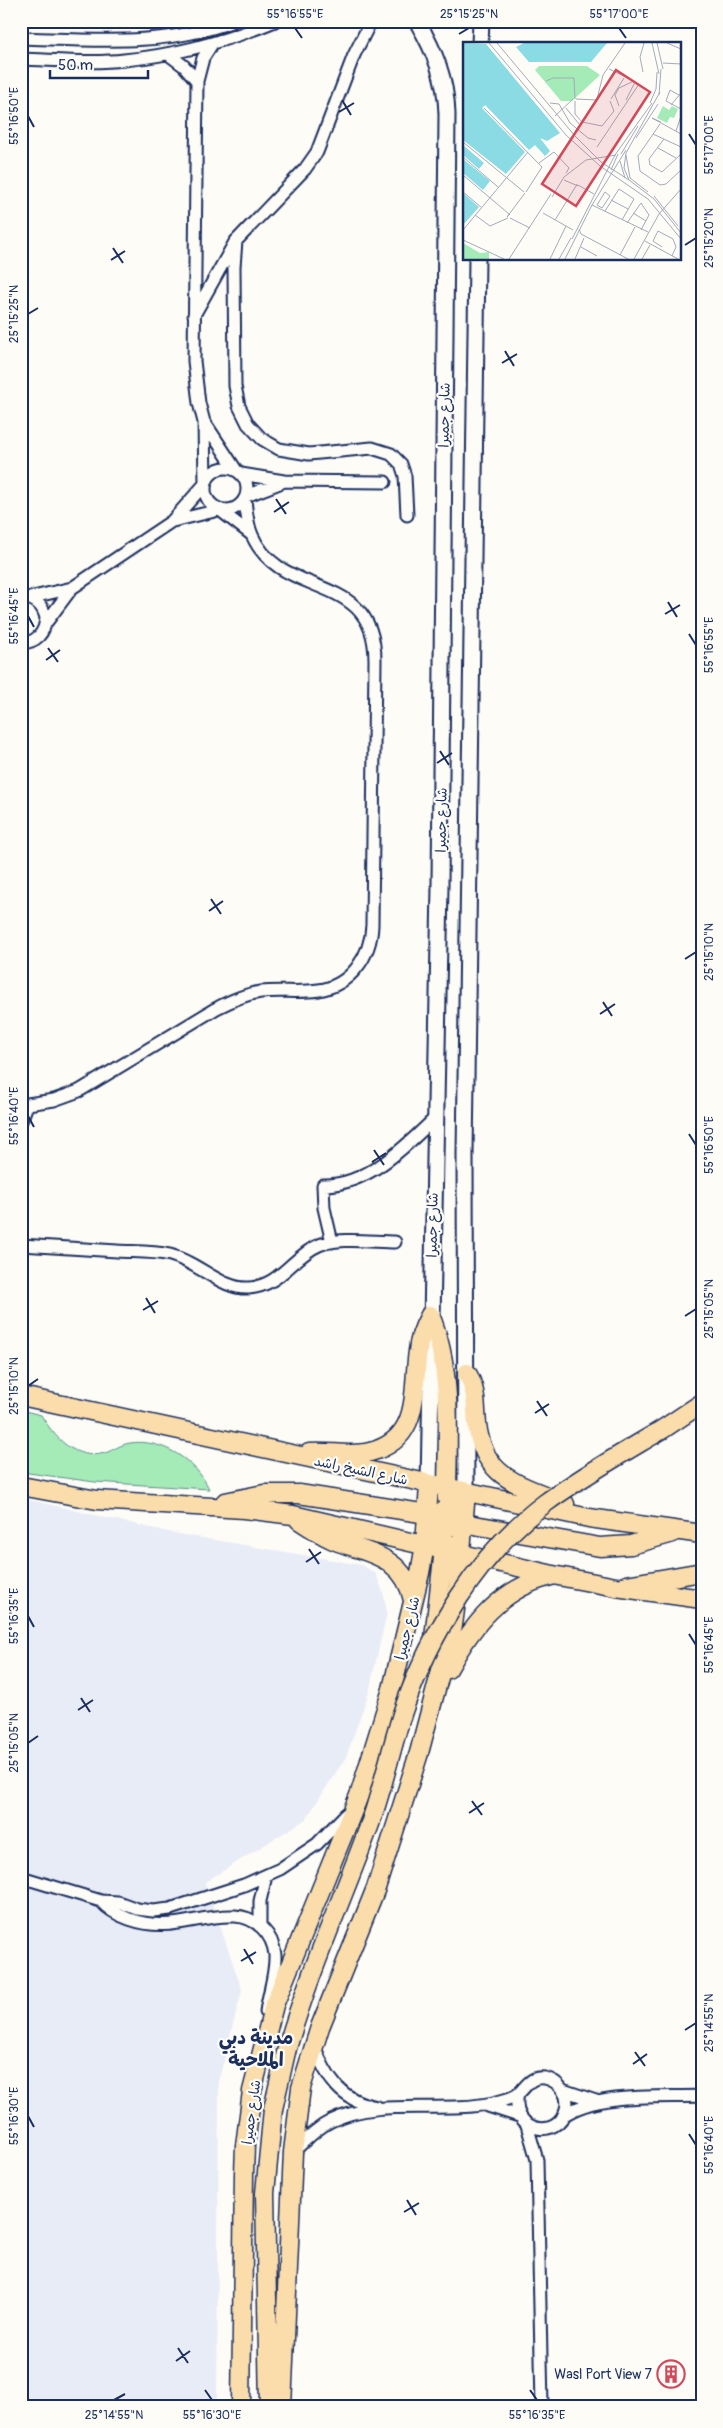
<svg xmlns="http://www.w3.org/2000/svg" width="723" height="2428" viewBox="0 0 723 2428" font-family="Pangolin,'Playpen Sans Arabic',sans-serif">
  <rect width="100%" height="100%" fill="#fdfcf7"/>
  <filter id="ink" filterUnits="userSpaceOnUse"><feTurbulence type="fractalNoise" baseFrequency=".02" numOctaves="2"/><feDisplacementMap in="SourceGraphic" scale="10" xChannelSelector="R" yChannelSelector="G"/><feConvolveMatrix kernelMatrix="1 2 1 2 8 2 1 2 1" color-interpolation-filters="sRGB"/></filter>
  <g filter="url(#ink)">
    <!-- built -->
    <path fill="#e8ecf7" d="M21,1498L173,1533L362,1565L376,1574L383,1592L387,1612L369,1692L346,1757L306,1819L205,1882L242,1990L219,2079L217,2407H21Z"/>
    <!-- green -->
    <path fill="#a4ebb8" stroke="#608d8b" d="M21,1410L41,1415C55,1438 75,1461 105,1453C114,1450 121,1444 130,1443C161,1438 197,1461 209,1489L95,1482L21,1472Z"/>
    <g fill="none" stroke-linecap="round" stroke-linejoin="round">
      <!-- street casing -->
      <g stroke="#1b2f5e" stroke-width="15">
        <path id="street" d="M371,21L354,55L317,152L305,169L236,241L234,267L235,386L239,406L248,424L262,439L279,449L309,454L372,448L391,454L401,464L405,476L407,515
          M21,38C93,40 165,47 233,21
          M168,54L184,66L197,81
          M21,59C55,60 90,64 124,60C176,55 227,41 275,21
          M194,315L235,242
          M205,423L236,470
          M205 489a21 21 0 1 1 42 0a21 21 0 1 1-42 0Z
          M241,474L284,481L385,482
          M205,484L204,422L199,403L194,361L197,81L203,58L212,44
          M246,496L282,482
          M221,511L252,535
          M173,521L219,510
          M21,597C35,598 43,605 46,618C45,633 36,643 21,643
          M29,598L72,588
          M45,624L72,588L172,521L204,485
          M21,1105L54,1100L79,1091L215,1009C230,1001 245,994 261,992C280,990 300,993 319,990C351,985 371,956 372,925L375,660C375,569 281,602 252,535C247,524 246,510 245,498
          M21,1121L27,1105
          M332,1242L324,1208L323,1185C367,1186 406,1146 435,1118
          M21,1245C53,1247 85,1249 117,1251C134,1252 152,1251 170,1255C198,1262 222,1290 249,1288C280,1286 293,1256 319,1245C339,1237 373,1242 395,1242
          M21,1877L101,1901L118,1902L137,1909L153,1911L170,1909L244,1885L280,1869L317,1844L346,1814
          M101,1901C108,1910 118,1915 129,1919C172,1934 196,1914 235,1916C256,1917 273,1934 275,1955C276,1974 268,1994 266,2012
          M260,1926V1901L266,1876
          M314,2045C326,2078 341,2101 377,2107
          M563,2090L596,2101
          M488,2106L519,2116
          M563,2116C597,2092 661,2098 702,2096
          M527,2125L537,2160L542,2407
          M293,2152C305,2141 316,2128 331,2121C381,2097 440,2114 493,2103C500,2101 512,2099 518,2094C527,2086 530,2076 545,2078C559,2081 570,2095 566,2109C558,2142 509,2131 518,2094"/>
      </g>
      <!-- secondary casing -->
      <g stroke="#1b2f5e" stroke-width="19">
        <path id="secondary" d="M417,21C435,52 446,79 447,114L440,886L429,1485
          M480,44L481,21
          M466,1492L465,1155L477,259"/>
      </g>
      <!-- primary casing -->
      <g stroke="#1b2f5e" stroke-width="21">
        <path id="primary" d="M430,1315C454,1373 447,1438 447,1499
          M467,1373C477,1390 475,1405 477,1424C484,1482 523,1484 565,1504
          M21,1396L589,1518L702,1534
          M663,1429L702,1403
          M309,1453C329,1451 351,1457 370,1452C422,1439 412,1391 418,1351C419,1338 424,1326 430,1315
          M21,1486L97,1500L244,1509L293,1515L553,1575L616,1587L702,1599
          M225,1502L264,1494H299L434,1515L455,1506L466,1492
          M299,1520C311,1528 323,1536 336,1541C371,1554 404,1557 413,1600
          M425,1545L444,1528L463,1523L600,1547L631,1545L673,1533
          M626,1585L702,1572
          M434,1638L445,1540
          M448,1669C472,1625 501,1588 551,1576
          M241,2407L244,2174L245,2146L252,2091L274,2005L360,1793L392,1689L420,1573L425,1545L429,1485
          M269,2407L265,2193L273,2109L286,2052
          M282,2407L293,2152L301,2088L320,2027L376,1888L419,1753L453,1625L458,1587L466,1492"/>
      </g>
      <!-- street -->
      <use href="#street" stroke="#fdfcf7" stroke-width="11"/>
      <!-- secondary -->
      <use href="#secondary" stroke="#fdfcf7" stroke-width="15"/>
      <!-- primary -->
      <use href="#primary" stroke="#fbddab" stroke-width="18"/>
      <!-- primary-bridge casing -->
      <g stroke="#1b2f5e" stroke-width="21" stroke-linecap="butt">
        <path id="primary-bridge" d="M286,2052C308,1974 342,1901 370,1824C383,1787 391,1749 403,1711C430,1634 478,1554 544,1504C582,1476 623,1453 663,1429"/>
      </g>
      <!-- primary-bridge -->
      <use href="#primary-bridge" stroke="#fbddab" stroke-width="18"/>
    </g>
  </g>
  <!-- ticks -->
  <path fill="none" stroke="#1b2f5e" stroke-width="2" d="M295,28L302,38M619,28L626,38M459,34L469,28M342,100L351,115M339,112L354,103M28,116L34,127M689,134L696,145M685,245L696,238M113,248L123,263M111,260L125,251M28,314L38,308M505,351L514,366M502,363L517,354M276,499L286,514M274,512L289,502M668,602L677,617M665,614L680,605M28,616L34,627M689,634L696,645M48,648L58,662M46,660L60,650M440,751L449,765M437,763L452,753M211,899L221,914M209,911L223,901M685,959L696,952M603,1002L612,1016M600,1014L615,1004M28,1116L34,1127M689,1134L696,1145M374,1150L384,1165M372,1162L386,1153M146,1298L155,1313M143,1310L158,1301M685,1316L696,1309M28,1386L38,1379M537,1401L547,1416M535,1413L549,1404M309,1549L319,1564M306,1562L321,1552M28,1616L34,1627M689,1634L696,1645M81,1698L90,1712M78,1710L93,1700M28,1743L38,1736M472,1801L482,1815M469,1813L484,1803M244,1949L253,1964M241,1961L256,1952M685,2030L696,2023M635,2052L645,2066M633,2064L647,2054M28,2116L34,2127M689,2134L696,2145M407,2200L416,2215M404,2212L419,2203M178,2348L188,2363M176,2361L190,2351M205,2390L212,2400M530,2390L537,2400M114,2400L125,2394"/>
  <!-- icons -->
  <defs>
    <g id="building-ring" transform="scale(1.4375)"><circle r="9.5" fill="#fdfcf7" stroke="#d1495b" stroke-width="1.5"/><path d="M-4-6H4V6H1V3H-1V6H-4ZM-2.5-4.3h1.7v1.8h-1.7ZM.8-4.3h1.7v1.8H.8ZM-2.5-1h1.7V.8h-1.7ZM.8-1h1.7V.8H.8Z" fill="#d1495b"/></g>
  </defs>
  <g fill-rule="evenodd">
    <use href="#building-ring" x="671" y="2374"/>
  </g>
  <g text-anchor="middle" stroke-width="4.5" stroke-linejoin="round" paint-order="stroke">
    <!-- street labels -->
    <g font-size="14" fill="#1b2f5e" stroke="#fdfcf7">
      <text transform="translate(444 415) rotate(-89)" y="5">شارع جميرا</text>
      <text transform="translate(441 820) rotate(-89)" y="5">شارع جميرا</text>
      <text transform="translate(432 1225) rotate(-89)" y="5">شارع جميرا</text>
      <text transform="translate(361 1470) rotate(12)" y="5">شارع الشيخ راشد</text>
      <text transform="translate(407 1628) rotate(-76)" y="5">شارع جميرا</text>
      <text transform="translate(251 2112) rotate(-82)" y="5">شارع جميرا</text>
    </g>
    <!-- poi labels -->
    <g font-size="14" fill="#1b2f5e" stroke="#fdfcf7" text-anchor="end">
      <text x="652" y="2379">Wasl Port View 7</text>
    </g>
    <!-- district labels -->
    <g font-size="19" font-weight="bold" fill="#1b2f5e" stroke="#fdfcf7">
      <text x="256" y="2044">مدينة دبي<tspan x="256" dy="22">الملاحية</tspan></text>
    </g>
  </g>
  <!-- overview -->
  <g transform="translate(463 42)">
    <rect width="218" height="218" fill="#fdfcf7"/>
    <path d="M76,24H124L137,33L109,59H98L72,28ZM200,64L206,68L209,64L215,67L211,76L207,75L204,81L194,76ZM0,201L17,211L26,210V217H0Z" fill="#a4ebb8"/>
    <path d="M0,1L23,2L97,91L84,99L77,96L87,109L82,114L72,103L66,108L62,104L22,63L19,66L62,110L43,132L0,98ZM61,1H144L128,20H66L53,5ZM0,103L21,121L16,127L0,113ZM0,117L27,139L20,148L0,131ZM0,151L16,165L0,183Z" fill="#8adbe3"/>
    <path fill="none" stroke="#a3aaba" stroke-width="1" d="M26,1L103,93L137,124L185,157L218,197M34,1L112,94L138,120L166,138M189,1L196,32M194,1L200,27M204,1L218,7M200,21L218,22M146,27L171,39M180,30L177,15L181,1M83,39L90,36H111L112,57M197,50L163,111L161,126L166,138L191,157L218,191M196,53L198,27M216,53L207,48L203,59L218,67M113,57L134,58M134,57L140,33L162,1M148,57L161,36M163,58L172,40M112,59V72L119,80L139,84L151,69L147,59M87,61L96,62L107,81L125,96L133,98M187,61L193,47L194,30M208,63L218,51M156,64L152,53L156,46L171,39M21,66L79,125L63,150M103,66L116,82M92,74L110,57M198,80L189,76L218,92M197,82L175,114L177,129L197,143L203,142L218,128M213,89L218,74M190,92L218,105M173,96L195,62M201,97L186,117L187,123L199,130L218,112M0,100L61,150M134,105L176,42M195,106L213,116M158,112L175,84M163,113L167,136L185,150M0,115L35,145M157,119L162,136M76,121L91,110L106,126L103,131M148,128L155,112M0,133L46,172M101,138L115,144L113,142M115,143L131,152M0,150L18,165M147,154L139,166L134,163L142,150L147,154M191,154L215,184M89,155L101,135L123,118L153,113M148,158L165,167M129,163L185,190M142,169L156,147L171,157L159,178M80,171L110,188M170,171L183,179M47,172L44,175L62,151M12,173L27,184L45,176M47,176L67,186M92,178L113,144M164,181L178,161L186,173L178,188M116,187L118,192L165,217M0,188L65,110M109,197L152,113L189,61M0,198L41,217M182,199L215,217M118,205L134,214M199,205L190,199L195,189L210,197L213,205L209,214M157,213L172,185M46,217L88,152M87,217L103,184M96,217L108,196M102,217L129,163L163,108M112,217L121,196M171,217L196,172L218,147M179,217L187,203"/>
    <path fill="#d1495b" fill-opacity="0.15" stroke="#d1495b" stroke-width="2.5" d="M153,28L187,50L113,164L79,142Z"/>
    <rect width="218" height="218" fill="none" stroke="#1b2f5e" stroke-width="2.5"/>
  </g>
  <!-- margin -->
  <rect width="723" height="2428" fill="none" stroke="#fdfcf7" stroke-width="55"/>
  <!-- scale -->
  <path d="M50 70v8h98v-8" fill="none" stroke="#1b2f5e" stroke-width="2.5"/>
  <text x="58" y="70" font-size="15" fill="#1b2f5e" stroke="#fdfcf7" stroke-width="4" paint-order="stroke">50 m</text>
  <rect x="28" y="28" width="668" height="2372" fill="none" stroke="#1b2f5e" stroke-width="2"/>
  <g font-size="12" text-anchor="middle" fill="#1b2f5e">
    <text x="295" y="18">55°16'55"E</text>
    <text x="469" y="18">25°15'25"N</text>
    <text x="619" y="18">55°17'00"E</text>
    <text transform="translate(14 116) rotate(-90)" y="4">55°16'50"E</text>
    <text transform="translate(709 145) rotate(-90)" y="4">55°17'00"E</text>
    <text transform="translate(709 238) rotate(-90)" y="4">25°15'20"N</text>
    <text transform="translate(14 314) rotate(-90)" y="4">25°15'25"N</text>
    <text transform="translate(14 616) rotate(-90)" y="4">55°16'45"E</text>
    <text transform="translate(709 645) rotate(-90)" y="4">55°16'55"E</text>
    <text transform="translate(709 952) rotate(-90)" y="4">25°15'10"N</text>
    <text transform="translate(14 1116) rotate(-90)" y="4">55°16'40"E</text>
    <text transform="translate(709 1145) rotate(-90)" y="4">55°16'50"E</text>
    <text transform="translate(709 1309) rotate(-90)" y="4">25°15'05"N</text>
    <text transform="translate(14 1386) rotate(-90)" y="4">25°15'10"N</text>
    <text transform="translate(14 1616) rotate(-90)" y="4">55°16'35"E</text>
    <text transform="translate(709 1645) rotate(-90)" y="4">55°16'45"E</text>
    <text transform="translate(14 1743) rotate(-90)" y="4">25°15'05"N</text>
    <text transform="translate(709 2023) rotate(-90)" y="4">25°14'55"N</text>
    <text transform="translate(14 2116) rotate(-90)" y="4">55°16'30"E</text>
    <text transform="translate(709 2145) rotate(-90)" y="4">55°16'40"E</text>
    <text x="114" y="2419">25°14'55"N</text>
    <text x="212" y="2419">55°16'30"E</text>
    <text x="537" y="2419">55°16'35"E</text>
  </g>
</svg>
